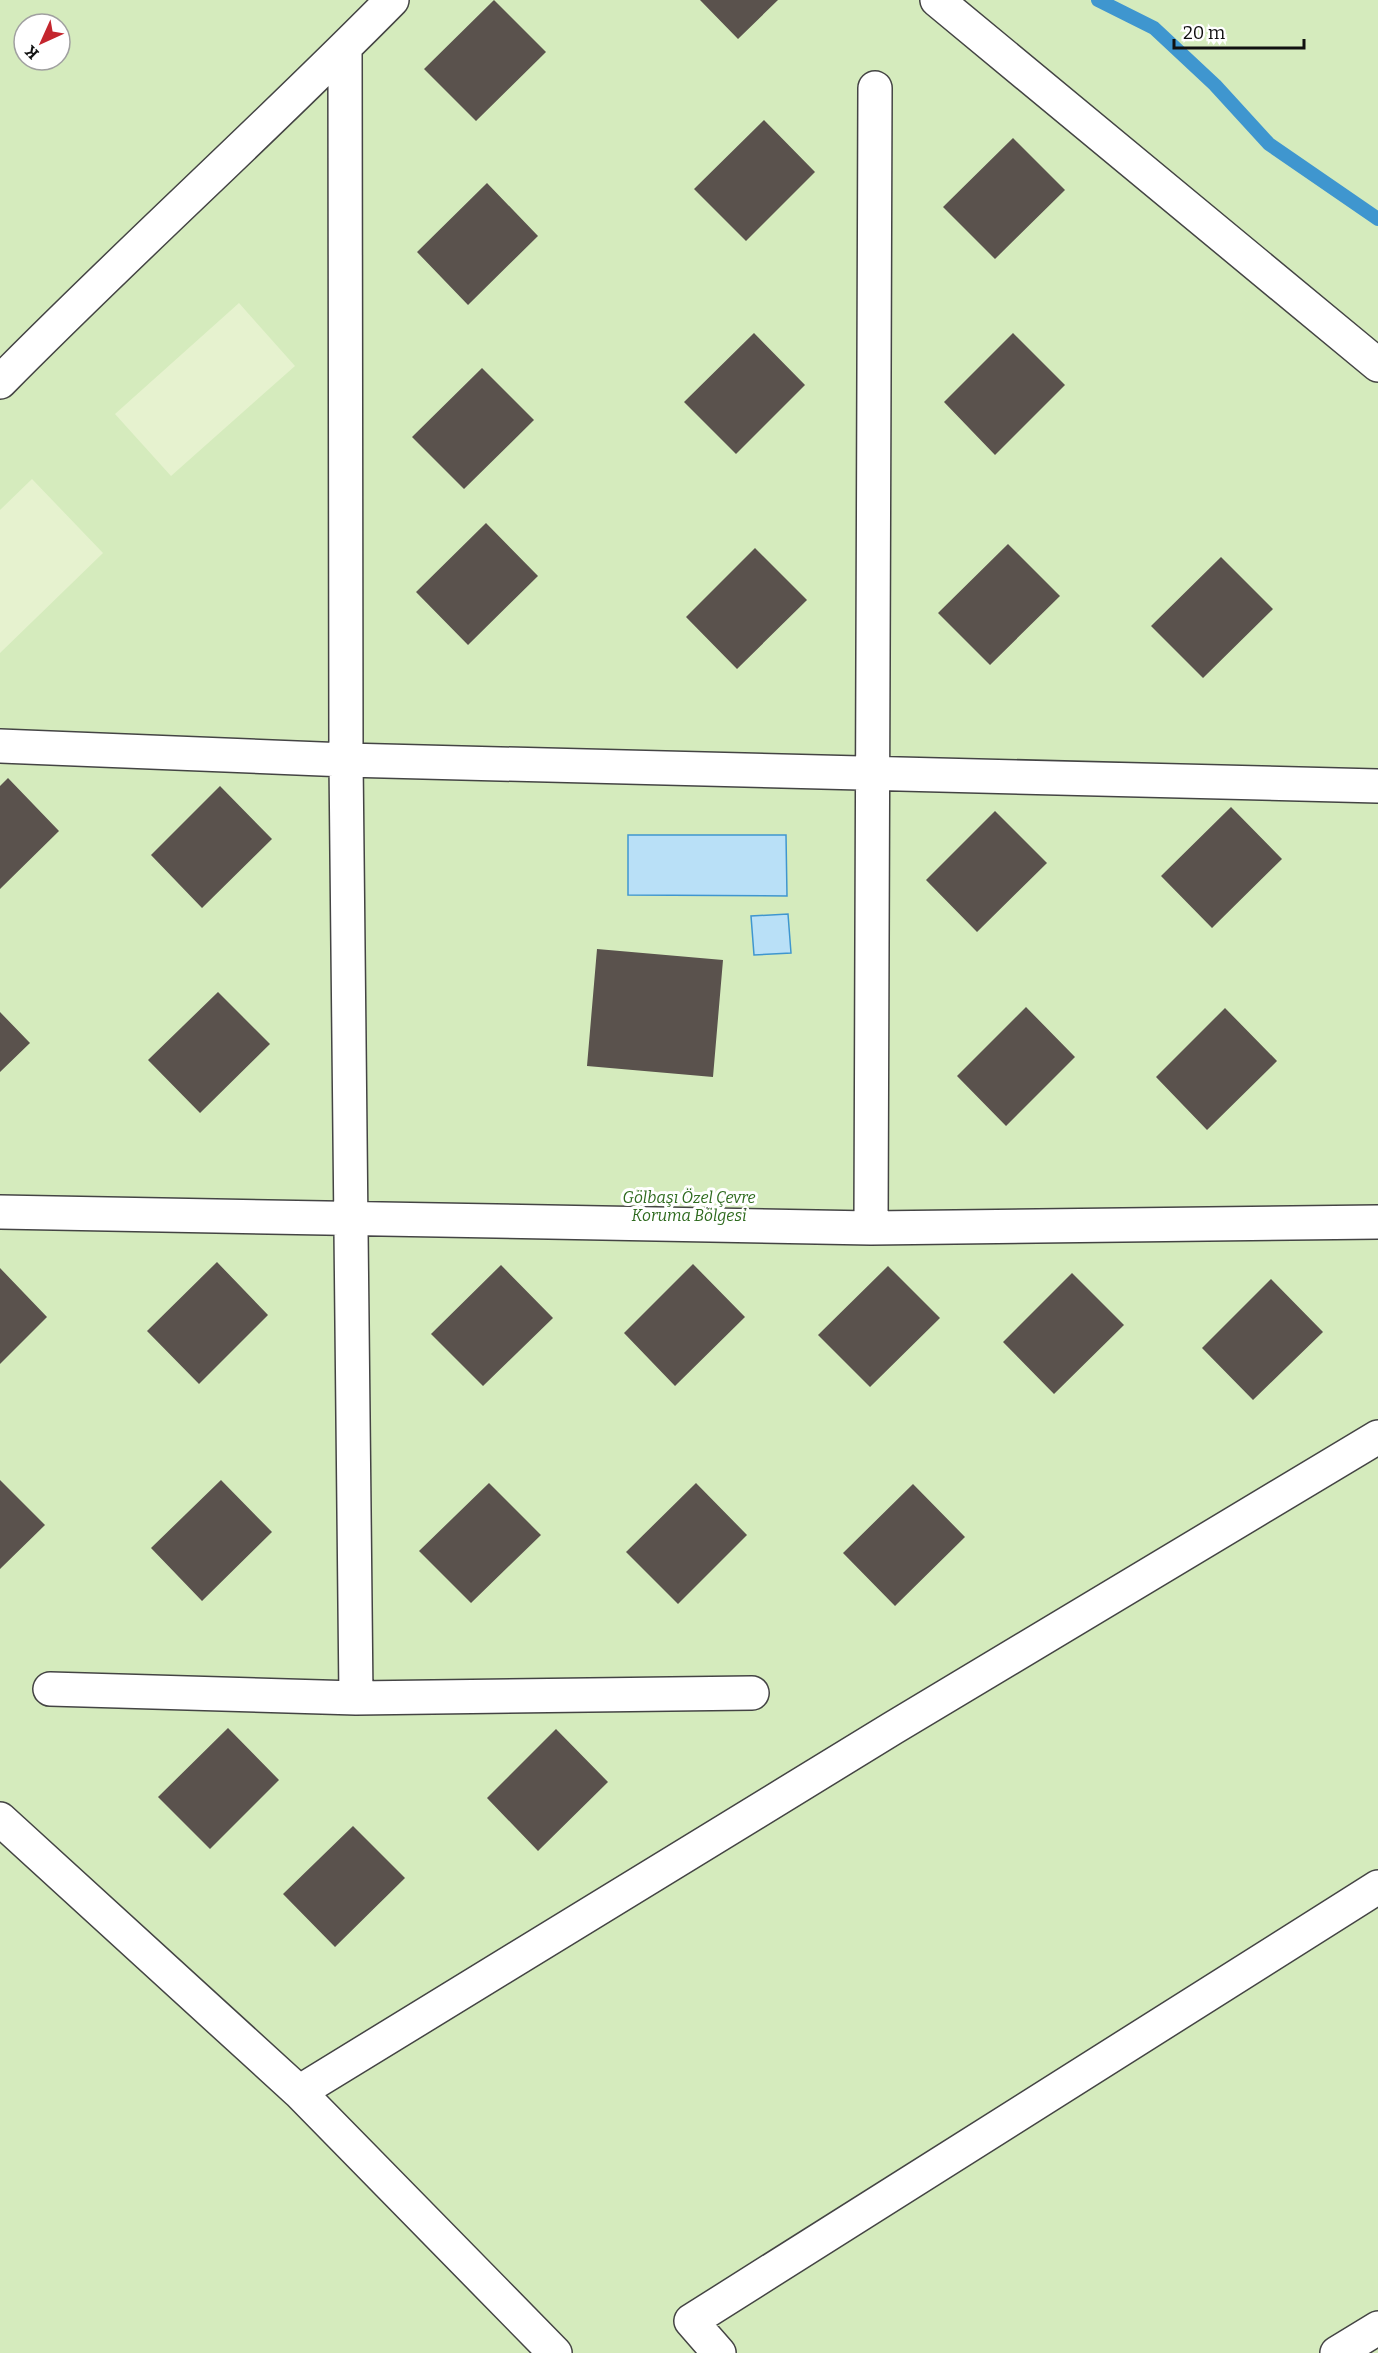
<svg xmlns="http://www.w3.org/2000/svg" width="1378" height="2353" viewBox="0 0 1378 2353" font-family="Bitter,serif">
  <rect width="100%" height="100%" fill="#fffdf5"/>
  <!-- green -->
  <path fill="#d5ebbd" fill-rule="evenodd" d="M0,0H1378V2353H0ZM24,24H60V60H24Z"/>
  <!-- pitch -->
  <path fill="#e6f2cf" d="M239,303L295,366L171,476L115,414Z
    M32,479L103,553L0,653V510Z"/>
  <!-- water -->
  <path fill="#b9e0f7" stroke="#3f96cf" stroke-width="1.5" d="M628,835H786L787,896L628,895Z
    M788,914L791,953L754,955L751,916Z"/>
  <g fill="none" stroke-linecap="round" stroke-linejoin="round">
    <!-- stream -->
    <path stroke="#3f96cf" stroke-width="14" d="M1098,0L1154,28L1215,85L1269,144L1378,219"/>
  </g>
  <!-- building -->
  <path fill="#5a524d" d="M494,0L546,52L476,121L424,69Z
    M700,0H778L738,39Z
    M764,120L815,172L746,241L694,189Z
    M1013,138L1065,190L995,259L943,207Z
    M487,183L538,236L468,305L417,252Z
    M754,333L805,385L736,454L684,402Z
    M1013,333L1065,385L995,455L944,402Z
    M482,368L534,420L464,489L412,437Z
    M486,523L538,576L468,645L416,592Z
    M1008,544L1060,596L990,665L938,613Z
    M755,548L807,600L737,669L686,617Z
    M1221,557L1273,609L1203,678L1151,626Z
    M8,778L59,831L0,889V786Z
    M220,786L272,839L202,908L151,855Z
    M1231,807L1282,859L1212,928L1161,876Z
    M995,811L1047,863L977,932L926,880Z
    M597,949L723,960L713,1077L587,1066Z
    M218,992L270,1044L200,1113L148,1060Z
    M1026,1007L1075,1057L1006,1126L957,1076Z
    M1225,1008L1277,1061L1207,1130L1156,1077Z
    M0,1012L30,1043L0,1072Z
    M217,1262L268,1315L199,1384L147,1331Z
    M693,1264L745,1317L675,1386L624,1333Z
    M501,1265L553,1318L483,1386L431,1334Z
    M888,1266L940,1318L870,1387L818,1335Z
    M0,1268L47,1317L0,1364Z
    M1072,1273L1124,1325L1054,1394L1003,1342Z
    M1271,1279L1323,1332L1253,1400L1202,1348Z
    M0,1480L45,1525L0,1569Z
    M221,1480L272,1532L202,1601L151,1548Z
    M489,1483L541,1535L471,1603L419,1551Z
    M696,1483L747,1535L678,1604L626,1552Z
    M913,1484L965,1537L895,1606L843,1553Z
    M228,1728L279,1780L210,1849L158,1797Z
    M556,1729L608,1782L538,1851L487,1798Z
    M353,1826L405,1878L335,1947L283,1894Z"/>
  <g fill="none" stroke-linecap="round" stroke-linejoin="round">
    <!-- minor casing -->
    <g stroke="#444" stroke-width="36">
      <path id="minor" d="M937,0L1378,365
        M345,48L346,760L356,1698
        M0,382C128,252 264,130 392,0
        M0,746L346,760L1378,786
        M0,1212L871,1228L1378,1222
        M871,1228L875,88
        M50,1689L356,1698L752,1693
        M0,1819L299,2092L555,2353
        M299,2092L893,1728L1378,1437
        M719,2353L691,2321L1378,1887
        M1337,2353L1378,2328"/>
    </g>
    <!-- minor -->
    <use href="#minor" stroke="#fff" stroke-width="33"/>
  </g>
  <g text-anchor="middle" stroke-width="6" stroke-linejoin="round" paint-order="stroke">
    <!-- park labels -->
    <g font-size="16" font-style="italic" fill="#2f6b1f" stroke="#fff">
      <text x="689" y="1203">Gölbaşı Özel Çevre<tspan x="689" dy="18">Koruma Bölgesi</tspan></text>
    </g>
  </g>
  <!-- north arrow -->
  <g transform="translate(42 42) rotate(225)"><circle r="28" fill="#ffffff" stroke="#a0a0a0" stroke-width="1.5"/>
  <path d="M0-4.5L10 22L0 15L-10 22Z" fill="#c4262e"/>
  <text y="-9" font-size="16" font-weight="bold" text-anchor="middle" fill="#111111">K</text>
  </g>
  <!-- scale -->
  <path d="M1174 39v9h130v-9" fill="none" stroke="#111111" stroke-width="3"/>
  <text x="1183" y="39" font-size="18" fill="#111111" stroke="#ffffff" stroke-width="4.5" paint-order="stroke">20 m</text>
</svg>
